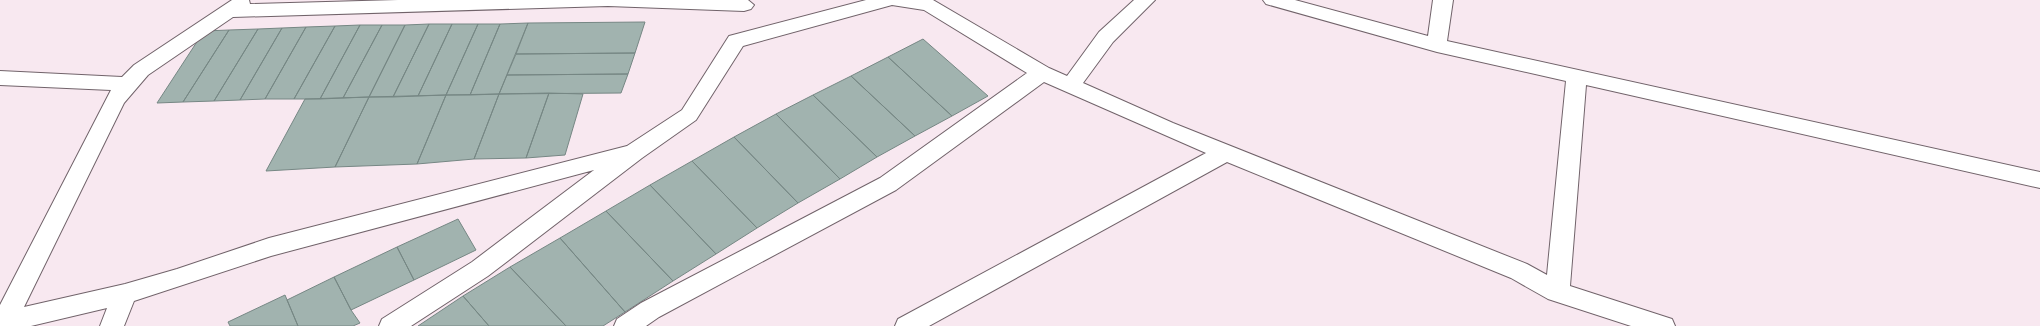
<svg xmlns="http://www.w3.org/2000/svg" width="2040" height="326" viewBox="0 0 2040 326" font-family="Figtree,sans-serif">
  <rect width="100%" height="100%" fill="#f8e8f0"/>
  <!-- building -->
  <path fill="#a1b3af" stroke="#768784" d="M645,22L635,53L516,54L528,23Z
    M528,23L499,94L470,95L500,24Z
    M429,24L393,97H369L405,25Z
    M429,24H452L418,96L393,97Z
    M452,24H478L446,95L418,96Z
    M478,24H500L470,95H446Z
    M360,25H382L343,98L320,99Z
    M360,25L320,99H294L335,26Z
    M382,25H405L369,97L343,98Z
    M335,26L294,99H265L306,27Z
    M306,27L265,99L240,100L282,28Z
    M282,28L240,100L214,101L258,29Z
    M258,29L214,101L183,102L229,30Z
    M229,30L183,102L157,103L204,31Z
    M923,39L988,96L952,116L888,57Z
    M635,53L628,74L507,75L516,54Z
    M888,57L952,116L915,136L851,76Z
    M628,74L621,93L499,94L507,75Z
    M851,76L915,136L877,157L813,95Z
    M549,93L526,158L474,159L499,94Z
    M549,93L583,94L565,155L526,158Z
    M499,94L474,159L417,164L446,95Z
    M446,95L417,164L335,167L369,97Z
    M813,95L877,157L840,179L776,114Z
    M369,97L335,167L266,171L305,99Z
    M776,114L840,179L798,203L734,137Z
    M734,137L798,203L757,228L692,161Z
    M692,161L757,228L716,254L650,185Z
    M650,185L716,254L673,281L606,211Z
    M606,211L673,281L625,312L560,238Z
    M458,219L476,250L414,280L397,247Z
    M560,238L625,312L603,326H566L510,267Z
    M397,247L414,280L351,310L334,277Z
    M510,267L566,326H489L463,296Z
    M334,277L351,310L360,323L353,326H298L287,300Z
    M285,295L298,326H230L228,322Z
    M463,296L489,326H418Z"/>
  <g fill="none" stroke-linecap="round" stroke-linejoin="round">
    <!-- street casing -->
    <g stroke="#71636a" stroke-width="2">
      <path id="street" d="M232,0H249L250,4L398,0H748L754,5L751,9L744,11L608,6L233,17L148,75L124,103L24,307L125,284L177,269L269,238L627,146L682,110L729,36L866,0H933L1049,68L1067,76L1099,32L1134,0H1155L1113,42L1083,83L1173,123L1527,264L1547,275L1566,81L1437,52L1266,4L1263,0H1295L1428,36L1433,0H1453L1447,41L2040,172V188L1586,85L1570,286L1672,319L1675,326H1631L1548,299L1511,278L1227,162L929,326H895L898,319L1206,153L1044,82L896,190L659,317L646,326H614L617,319L641,303L880,178L1027,73L924,10L892,5L743,46L696,120L642,158L488,276L411,326H379L382,319L472,262L594,170L271,256L134,301L124,326H100L107,308L31,326H0V305L111,90L0,85V71L122,77L134,65Z"/>
    </g>
    <!-- street -->
    <use href="#street" fill="#fff" fill-rule="evenodd"/>
  </g>
</svg>
